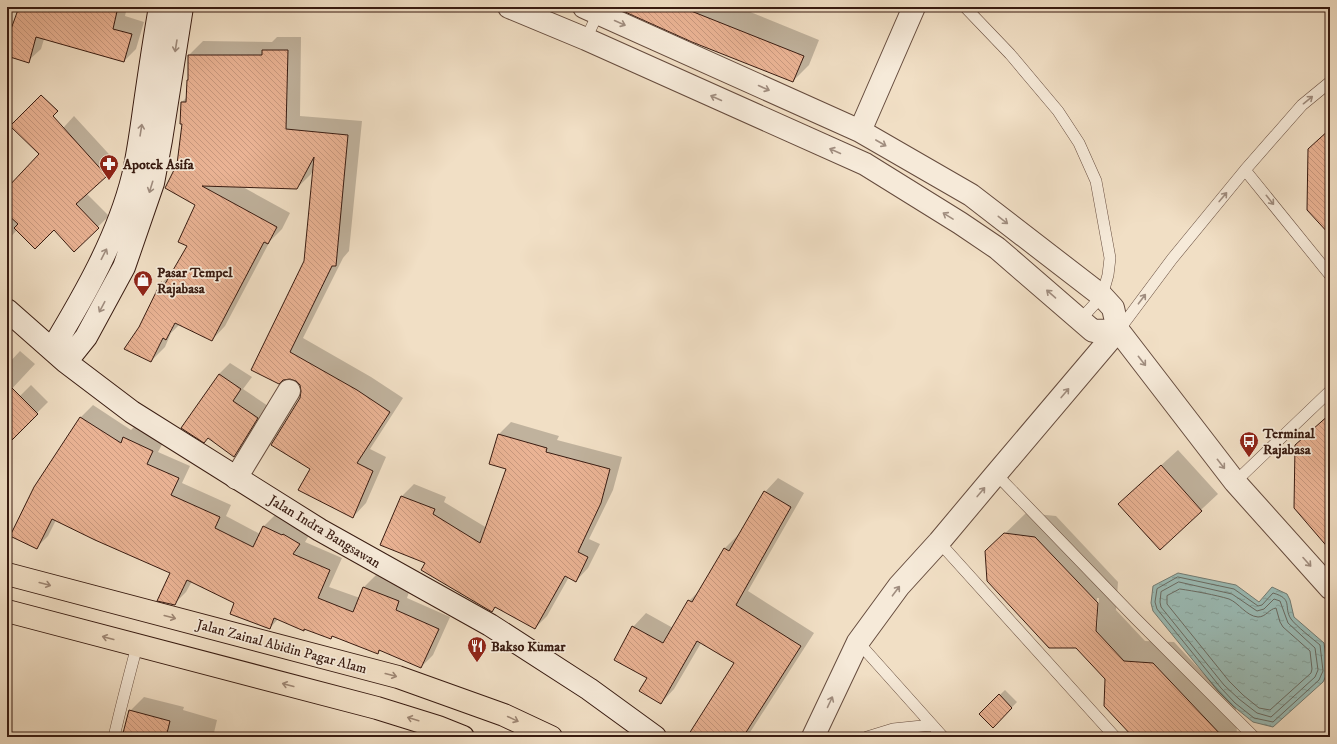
<svg xmlns="http://www.w3.org/2000/svg" width="1337" height="744" viewBox="0 0 1337 744" font-family="'IM FELL DW Pica',serif">
  <defs>
    <pattern id="water-ripples" width="26" height="14" patternUnits="userSpaceOnUse"><rect width="26" height="14" fill="#9bbcb6"/><path d="M2 4q2-2 4 0t4 0M15 11q2-2 4 0t4 0" fill="none" stroke="#86a19b"/></pattern>
    <pattern id="building-back-hatch" width="6" height="6" patternUnits="userSpaceOnUse"><rect width="6" height="6" fill="#eab394"/><path d="M-1 5l2 2M0 0l6 6M5-1l2 2" fill="none" stroke="#c9997f"/></pattern>
  </defs>
  <rect width="100%" height="100%" fill="#f1dfc5"/>
  <filter id="stains"><feTurbulence type="fractalNoise" baseFrequency=".005" numOctaves="4"/><feColorMatrix values="0 0 0 0 .2 0 0 0 0 .09 0 0 0 0 .02 0 0 0 .5 -.17"/></filter>
  <radialGradient id="worn" r=".72"><stop offset=".6" stop-color="#630" stop-opacity="0"/><stop offset="1" stop-color="#630" stop-opacity=".3"/></radialGradient>
  <!-- water -->
  <path fill="url(#water-ripples)" stroke="#737c74" d="M1178,573L1236,585L1259,602L1272,587L1287,594L1290,600L1294,617L1324,643L1328,672L1323,682L1273,727L1253,722L1233,706L1218,691L1153,611L1151,603L1153,586Z"/>
  <!-- shadow -->
  <path fill="#0003" fill-rule="evenodd" d="M20,7H127L125,16L144,22L136,49L124,61L44,39L41,49L28,61L7,55V44Z
    M638,7H738L819,40L809,65L793,81Z
    M277,37H301L300,116L362,121L349,251L343,258L303,338L371,377L403,398L370,449L386,457L366,503L353,517L311,468L301,398L302,391L301,384L296,380L290,378L283,379L305,262L314,168L311,174L297,188L241,186L290,213L282,229L270,241L225,326L212,340L180,324L171,333L165,347L151,361L139,327L162,283L174,271L189,246L197,204L178,164L183,123L182,102L188,96L189,55L203,41L272,42Z
    M74,116L118,164L86,193L109,216L74,250L54,229L17,230L7,241V190Z
    M20,351L35,364L7,394V365Z
    M230,363L252,377L243,389L268,406L245,444L234,455L219,374Z
    M31,385L48,402L7,443V409Z
    M93,405L131,430L136,425L165,439L158,452L190,466L182,483L231,505L226,516L260,534L264,526L276,514L311,532L305,542L342,558L329,587L360,598L364,587L376,575L410,589L407,598L450,617L433,655L421,667L381,650L378,653L333,635L331,638L305,628L303,630L278,619L270,628L236,603L192,581L186,592L174,604L171,572L56,520L48,536L37,547L35,488L81,417Z
    M1330,413V548L1296,446Z
    M511,422L559,436L557,440L622,457L613,490L589,539L600,544L588,568L576,581L569,577L547,616L535,628L497,606L492,611L427,562L382,545L402,496L414,484L446,497L444,502L487,528L508,468L499,434Z
    M1178,450L1218,494L1160,548L1136,488Z
    M778,478L804,493L748,591L814,633L747,737H700L736,663L701,643L674,689L661,703L648,677L633,627L646,613L673,628L689,601L700,590L724,549L738,535L739,536L765,492Z
    M1026,513L1056,516L1118,582L1116,610L1145,641L1174,642L1236,708L1237,737H1134L1106,678L986,552ZM1097,598H1099L1097,628H1095Z
    M1005,690L1017,702L993,727L980,714Z
    M144,697L184,707L183,710L217,720L213,737H123L130,711Z"/>
  <g fill="none" stroke-linecap="round" stroke-linejoin="round">
    <!-- shore -->
    <path stroke="#6a6c64" stroke-width="1" d="M1178,577L1234,589L1258,606L1262,605L1273,593C1294,599 1283,607 1291,619C1296,626 1313,639 1320,645L1323,671L1319,680L1273,722L1254,718L1235,703L1221,688L1157,609L1155,602L1157,589Z
      M1179,582L1232,594L1257,611L1264,609L1274,599L1280,601L1288,623L1315,648L1318,670L1315,677L1271,717L1257,713L1239,699L1224,685L1161,607L1160,602L1161,592Z
      M1180,589C1194,591 1216,595 1229,599C1239,603 1246,616 1258,617C1266,617 1269,609 1276,608L1280,622L1283,627L1310,651L1312,669L1311,673L1270,710L1259,708L1243,695L1229,681L1167,604V596Z"/>
  </g>
  <!-- building -->
  <path fill="url(#building-back-hatch)" stroke="#381b11" d="M19,7H118L113,29L132,34L124,62L36,37L29,63L7,56V40Z
    M614,7H681L804,56L793,82L692,42Z
    M262,50H288L286,129L348,135L336,266H332L290,352L357,390L390,412L357,463L373,471L353,518L298,490L310,469L271,445L300,398L301,391L300,385L296,381L290,379L283,380L279,384L251,370L304,261L314,157L297,189L202,186L277,227L268,244L264,242L212,341L175,323L166,340L163,338L151,362L124,349L139,327L161,282L165,284L187,246L178,242L195,205L165,188L177,164L182,124H180L181,102H186L187,80H188V55H262Z
    M41,95L58,111L53,116L107,176L76,204L99,228L74,252L54,230L35,249L14,228L18,224L7,214V188L39,154L10,126Z
    M1330,129V235L1307,210L1308,149Z
    M219,374L241,389L233,401L258,418L234,457L208,438L204,443L181,428Z
    M7,383L38,414L7,445Z
    M1330,414V550L1294,508L1295,445Z
    M80,417L121,443L123,437L153,451L147,464L179,478L171,495L220,517L215,528L253,547L263,526L282,535L283,534L300,544L293,554L330,570L318,598L353,612L363,587L399,601L396,610L439,629L421,668L379,650L378,654L332,636L331,639L304,629V631L274,618L270,629L230,614L234,603L187,580L175,605L157,601L170,573L95,540L52,519L37,549L10,536L34,487Z
    M498,434L547,448L546,452L610,469L601,503L578,552L588,557L576,582L565,576L535,629L495,607L492,612L421,570L425,563L380,545L401,496L435,509L433,514L480,543L506,469L489,464Z
    M1161,465L1202,511L1160,550L1118,504Z
    M764,491L791,507L736,605L801,646L743,737H687L734,663L697,641L661,704L639,691L647,678L614,660L632,626L663,643L688,600L692,602L724,548L729,551Z
    M1004,533L1035,537L1098,603L1096,631L1124,661L1153,663L1223,737H1133L1104,706L1105,679L1076,648H1049L987,581L985,551Z
    M999,694L1012,708L993,728L979,714Z
    M129,710L170,721L166,737H122Z"/>
  <g fill="none" stroke-linecap="round" stroke-linejoin="round">
    <!-- lane casing -->
    <g stroke="#664c3e" stroke-width="12">
      <path id="lane" d="M965,7L1010,54L1058,111L1079,143L1096,181L1110,258L1108,275L1102,296L1080,320
        M586,39L599,11
        M1245,170L1330,275
        M1119,330L1172,259L1245,170L1302,105L1330,82
        M996,474L1136,619L1254,737
        M1235,482L1330,391
        M939,542L1115,737
        M858,642L943,737
        M114,737C121,706 129,676 137,646
        M867,737L893,729L932,725"/>
    </g>
    <!-- street casing -->
    <g stroke="#664c3e" stroke-width="24">
      <path id="street" d="M509,7L586,39L865,164L960,223L997,248L1093,331L1118,330
        M584,7L860,131L971,195L1102,296L1113,308L1118,330L1235,482L1330,588
        M860,131L914,7
        M236,478L289,391
        M813,737L858,642L899,586L939,542L996,474L1118,330"/>
    </g>
    <!-- secondary casing -->
    <g stroke="#381b11" stroke-width="24">
      <path id="secondary" d="M7,310L66,362L132,412L320,530L490,625L589,689L655,737
        M52,349C84,296 118,237 133,176C138,154 141,132 144,110C149,75 154,41 160,7
        M66,362L86,337L124,267L153,183L161,140L182,7"/>
    </g>
    <!-- highway casing -->
    <g stroke="#381b11" stroke-width="24">
      <path id="highway" d="M7,574L398,677L504,715L551,737
        M7,611L377,708L438,727L463,737"/>
    </g>
    <!-- lane -->
    <use href="#lane" stroke="#f6ead9" stroke-width="11"/>
    <!-- street -->
    <use href="#street" stroke="#f6ead9" stroke-width="22"/>
    <!-- secondary -->
    <use href="#secondary" stroke="#f6ead9" stroke-width="22"/>
    <!-- highway -->
    <use href="#highway" stroke="#f1dfc5" stroke-width="22"/>
  </g>
  <!-- one-way arrows -->
  <defs><path id="oneway-shaft" d="M-6 0H5M1.5-3L5.5 0L1.5 3" fill="none" stroke-width="1.6" stroke-linecap="round" stroke-linejoin="round"/></defs>
  <g stroke="#a08d7f">
    <use href="#oneway-shaft" transform="translate(620 23) rotate(24)"/>
    <use href="#oneway-shaft" transform="translate(176 46) rotate(99)"/>
    <use href="#oneway-shaft" transform="translate(764 88) rotate(24)"/>
    <use href="#oneway-shaft" transform="translate(716 98) rotate(-156)"/>
    <use href="#oneway-shaft" transform="translate(1308 100) rotate(-39)"/>
    <use href="#oneway-shaft" transform="translate(141 130) rotate(-81)"/>
    <use href="#oneway-shaft" transform="translate(881 143) rotate(30)"/>
    <use href="#oneway-shaft" transform="translate(835 151) rotate(-156)"/>
    <use href="#oneway-shaft" transform="translate(151 187) rotate(107)"/>
    <use href="#oneway-shaft" transform="translate(1223 197) rotate(-50)"/>
    <use href="#oneway-shaft" transform="translate(1270 200) rotate(51)"/>
    <use href="#oneway-shaft" transform="translate(948 216) rotate(-148)"/>
    <use href="#oneway-shaft" transform="translate(1003 220) rotate(38)"/>
    <use href="#oneway-shaft" transform="translate(104 254) rotate(-63)"/>
    <use href="#oneway-shaft" transform="translate(1051 294) rotate(-139)"/>
    <use href="#oneway-shaft" transform="translate(1142 299) rotate(-53)"/>
    <use href="#oneway-shaft" transform="translate(102 307) rotate(118)"/>
    <use href="#oneway-shaft" transform="translate(1142 361) rotate(52)"/>
    <use href="#oneway-shaft" transform="translate(1065 393) rotate(-50)"/>
    <use href="#oneway-shaft" transform="translate(1221 464) rotate(52)"/>
    <use href="#oneway-shaft" transform="translate(981 492) rotate(-50)"/>
    <use href="#oneway-shaft" transform="translate(1307 562) rotate(48)"/>
    <use href="#oneway-shaft" transform="translate(896 591) rotate(-53)"/>
    <use href="#oneway-shaft" transform="translate(830 702) rotate(-65)"/>
  </g>
  <g stroke="#9e8774">
    <use href="#oneway-shaft" transform="translate(45 584) rotate(15)"/>
    <use href="#oneway-shaft" transform="translate(170 617) rotate(15)"/>
    <use href="#oneway-shaft" transform="translate(108 638) rotate(-165)"/>
    <use href="#oneway-shaft" transform="translate(391 675) rotate(15)"/>
    <use href="#oneway-shaft" transform="translate(288 685) rotate(-165)"/>
    <use href="#oneway-shaft" transform="translate(413 719) rotate(-163)"/>
    <use href="#oneway-shaft" transform="translate(513 719) rotate(25)"/>
  </g>
  <!-- icons -->
  <defs>
    <g id="pharmacy-pin" transform="scale(1)"><path d="M0 17L-7.5 6A9.5 9.5 0 1 1 7.5 6Z" fill="#8f2418" stroke="#f6ead9"/><path d="M-2-6h4v4h4v4h-4v4h-4v-4h-4v-4h4Z" fill="#fff"/></g>
    <g id="shop-pin" transform="scale(1)"><path d="M0 17L-7.5 6A9.5 9.5 0 1 1 7.5 6Z" fill="#8f2418" stroke="#f6ead9"/><path d="M-5-2.5h2.3a2.7 3.5 0 0 1 5.4 0H5L5.5 6h-11ZM-1.5-2.5h3a1.5 2.3 0 0 0-3 0Z" fill="#fff"/></g>
    <g id="bus-pin" transform="scale(1)"><path d="M0 17L-7.5 6A9.5 9.5 0 1 1 7.5 6Z" fill="#8f2418" stroke="#f6ead9"/><path d="M-5-6H5V4H4V6H2V4H-2V6H-4V4H-5ZM-3.5-4V0h7V-4ZM-3.5 1.2v1.5H-2V1.2ZM2 1.2v1.5H3.5V1.2Z" fill="#fff"/></g>
    <g id="restaurant-pin" transform="scale(1)"><path d="M0 17L-7.5 6A9.5 9.5 0 1 1 7.5 6Z" fill="#8f2418" stroke="#f6ead9"/><path d="M-5-6h1v4h1v-4h1v4h1v-4h1v5L-1.5 .5V6h-2V.5L-5-1ZM5-6V6H3V1.5H1.5Q1.5-4 5-6Z" fill="#fff"/></g>
  </defs>
  <g fill-rule="evenodd">
    <use href="#pharmacy-pin" x="109" y="164"/>
    <use href="#shop-pin" x="143" y="280"/>
    <use href="#bus-pin" x="1249" y="441"/>
    <use href="#restaurant-pin" x="477" y="646"/>
  </g>
  <g text-anchor="middle" stroke-width="3.5" stroke-linejoin="round" paint-order="stroke">
    <!-- poi labels -->
    <g font-size="14" font-weight="bold" fill="#381b11" stroke="#f6ead9" text-anchor="start">
      <text x="123" y="169">Apotek Asifa</text>
      <text x="157" y="277">Pasar Tempel<tspan x="157" dy="16">Rajabasa</tspan></text>
      <text x="1263" y="438">Terminal<tspan x="1263" dy="16">Rajabasa</tspan></text>
      <text x="491" y="651">Bakso Kumar</text>
    </g>
    <!-- street labels -->
    <g font-size="14" fill="#381b11" stroke="#f6ead9">
      <text transform="translate(325 531) rotate(31)" y="5">Jalan Indra Bangsawan</text>
      <text transform="translate(282 646) rotate(15)" y="5">Jalan Zainal Abidin Pagar Alam</text>
    </g>
  </g>
  <!-- margin -->
  <rect width="1337" height="744" fill="none" stroke="#f1dfc5" stroke-width="24"/>
  <rect x="8" y="8" width="1321" height="728" fill="none" stroke="#381b11" stroke-width="2"/>
  <rect x="12" y="12" width="1313" height="720" fill="none" stroke="#381b11"/>
  <rect width="100%" height="100%" filter="url(#stains)"/>
  <rect width="100%" height="100%" fill="url(#worn)"/>
</svg>
